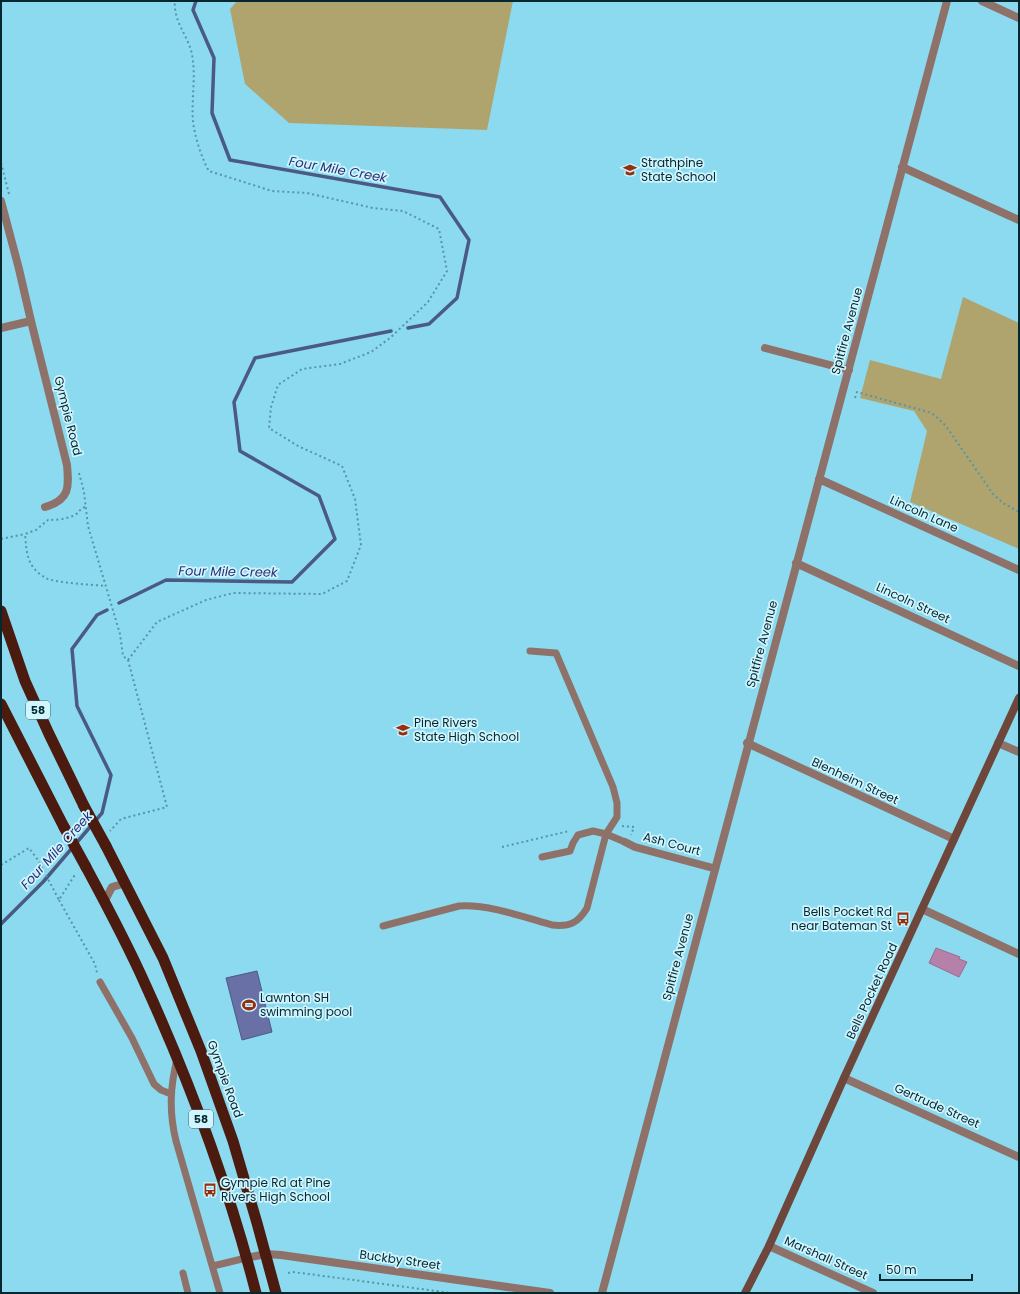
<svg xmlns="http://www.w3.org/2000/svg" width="1020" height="1294" viewBox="0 0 1020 1294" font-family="Poppins,sans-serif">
  <rect width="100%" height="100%" fill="#8cdaef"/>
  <!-- green -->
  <path fill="#b0a46e" d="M237,1H513L487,130L289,123L245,84L230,9Z
    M963,297L1019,323V549L910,502L927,431L914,411L860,398L870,360L941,379Z"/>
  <!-- water -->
  <path fill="#6870a5" stroke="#4a5a82" d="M257,971L272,1032L242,1040L226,978Z"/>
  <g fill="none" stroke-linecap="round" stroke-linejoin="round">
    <!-- stream -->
    <path stroke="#4a5a82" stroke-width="3.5" d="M196,1L193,10L214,58L212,113L230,160L440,197L469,240L457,298L429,324L408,328
      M119,603L166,580L292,582L335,539L319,496L240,451L234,402L255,358L391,331
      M1,924L43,882L102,813L111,775L77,706L72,649L97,615L107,610"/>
  </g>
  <!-- building -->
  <path fill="#b581a8" stroke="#9c6a8f" d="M936,948L960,957L959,959L967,962L959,977L929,963Z"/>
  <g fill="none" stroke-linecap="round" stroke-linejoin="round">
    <!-- path -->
    <path stroke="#5794a4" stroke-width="2" stroke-dasharray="2 3" stroke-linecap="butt" d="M1,163L9,194
      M855,398L857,392L932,413L946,426L993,494L1003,503L1019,512
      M79,473L84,492L88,526L120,634L123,656L128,660L167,807L121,819L110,831
      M85,507C80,509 79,512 75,515C67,519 56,520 48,520L36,530L25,534C26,544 26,553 30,562C33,569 41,576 48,579C65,584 87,584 105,586
      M1,539L25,534
      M1,548V551
      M128,660L157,622L206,600L233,593L322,594L347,581L361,545L355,499L342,466L298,446L269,428L271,407L278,385L302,369L340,364L371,352L390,338L428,302L447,271L439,229L403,211L373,208L307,193L272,191L209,171C202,160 194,134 193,121C191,97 197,74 191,50C186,34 173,19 175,1
      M622,826L634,827L631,835
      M502,847L569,831
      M1,865L29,848L38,860L59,900L76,873
      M59,900L95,964L97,973
      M288,1273L292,1272L301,1273L451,1293"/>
    <!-- service -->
    <path stroke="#8e726a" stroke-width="7" d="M542,857L570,851L573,843L578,835L593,831L606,834L625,842
      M383,926L459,906C488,904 524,917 552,925C570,927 578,923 587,908L606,834L617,817V803L613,787L556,653L530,651
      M100,982L132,1038L154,1084L161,1090L171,1094
      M177,1059C170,1088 169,1112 176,1141L220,1293
      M213,1266L246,1258
      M183,1273L188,1293"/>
    <!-- minor -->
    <path stroke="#8e726a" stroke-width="8" d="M982,1L1019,18
      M902,167L1019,220
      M1,201L19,269L31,321L67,465C69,487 70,500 45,507
      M1,328L31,321
      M765,348L849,370
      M819,479L1019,570
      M796,563L1019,666
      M747,743L954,839
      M998,743L1019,752
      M625,842L635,847L713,868
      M104,902L112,887L126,883
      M922,909L1019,954
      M844,1078L1019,1157
      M769,1246L873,1293
      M246,1258L266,1254L281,1255L550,1293
      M602,1293C714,862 833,432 947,1"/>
    <!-- secondary -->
    <path stroke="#6e473c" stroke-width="8" d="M745,1293L769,1246L844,1078L1019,698"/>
    <!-- trunk -->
    <path stroke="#4a1b0e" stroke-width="11" d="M1,611L25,681L49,734L84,806
      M1,704L64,827
      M106,846L163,958L201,1051L233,1141L257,1223L276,1293
      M86,867C107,906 128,945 146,986C191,1085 229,1188 256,1293"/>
    <!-- trunk-bridge -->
    <path stroke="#4a1b0e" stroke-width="11" d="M84,806L106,846
      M64,827L86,867"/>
  </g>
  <!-- icons -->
  <defs>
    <g id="school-bare" transform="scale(1.08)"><path d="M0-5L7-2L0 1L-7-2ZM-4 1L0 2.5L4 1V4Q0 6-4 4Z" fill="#962f0e" stroke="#cff5ff" stroke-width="2.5" paint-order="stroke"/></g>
    <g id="bus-bare" transform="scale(1.08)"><path d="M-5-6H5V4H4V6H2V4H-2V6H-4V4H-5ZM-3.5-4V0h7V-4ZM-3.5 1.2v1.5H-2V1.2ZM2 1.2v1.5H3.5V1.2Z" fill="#962f0e" stroke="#cff5ff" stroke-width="2.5" paint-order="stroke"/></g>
    <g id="stadium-bare" transform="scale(1.08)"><path d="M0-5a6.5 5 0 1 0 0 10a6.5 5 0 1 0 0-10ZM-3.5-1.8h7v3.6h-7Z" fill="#962f0e" stroke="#cff5ff" stroke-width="2.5" paint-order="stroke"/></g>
  </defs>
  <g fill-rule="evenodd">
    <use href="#school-bare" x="630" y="170"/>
    <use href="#school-bare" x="403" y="730"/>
    <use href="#bus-bare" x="903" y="919"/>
    <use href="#stadium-bare" x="249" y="1005"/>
    <use href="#bus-bare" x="210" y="1190"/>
  </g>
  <g text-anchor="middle" stroke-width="3.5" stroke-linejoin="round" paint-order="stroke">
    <!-- shield labels -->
    <g fill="#cff5ff" stroke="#42656d" stroke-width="1">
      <rect x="26" y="701" width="24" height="18" rx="3"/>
      <rect x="189" y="1110" width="24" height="18" rx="3"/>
    </g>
    <g font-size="11" font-weight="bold" fill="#05272f">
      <text x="38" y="714">58</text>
      <text x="201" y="1123">58</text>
    </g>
    <!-- poi labels -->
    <g font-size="12" fill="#05272f" stroke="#cff5ff" text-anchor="start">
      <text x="641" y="167">Strathpine<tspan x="641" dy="14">State School</tspan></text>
      <text x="414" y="727">Pine Rivers<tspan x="414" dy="14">State High School</tspan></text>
      <text x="892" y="916" text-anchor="end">Bells Pocket Rd<tspan x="892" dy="14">near Bateman St</tspan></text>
      <text x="260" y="1002">Lawnton SH<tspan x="260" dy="14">swimming pool</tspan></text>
      <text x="221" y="1187">Gympie Rd at Pine<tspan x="221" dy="14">Rivers High School</tspan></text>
    </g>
    <!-- street labels -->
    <g font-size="12" fill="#05272f" stroke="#cff5ff">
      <text transform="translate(847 331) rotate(-75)" y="4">Spitfire Avenue</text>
      <text transform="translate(68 416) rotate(76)" y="4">Gympie Road</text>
      <text transform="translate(924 514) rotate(24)" y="4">Lincoln Lane</text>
      <text transform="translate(913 603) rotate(25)" y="4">Lincoln Street</text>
      <text transform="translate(762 644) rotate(-75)" y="4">Spitfire Avenue</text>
      <text transform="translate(855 781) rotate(25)" y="4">Blenheim Street</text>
      <text transform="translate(672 844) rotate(15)" y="4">Ash Court</text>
      <text transform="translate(678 957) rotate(-75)" y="4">Spitfire Avenue</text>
      <text transform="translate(872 991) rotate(-65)" y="4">Bells Pocket Road</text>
      <text transform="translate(225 1079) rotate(70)" y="4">Gympie Road</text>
      <text transform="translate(937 1106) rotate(24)" y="4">Gertrude Street</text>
      <text transform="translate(826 1258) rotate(24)" y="4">Marshall Street</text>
      <text transform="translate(400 1260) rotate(8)" y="4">Buckby Street</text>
    </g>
    <!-- water labels -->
    <g font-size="13" font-style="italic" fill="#2c3072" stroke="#cff5ff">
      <text transform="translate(338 169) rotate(10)" y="5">Four Mile Creek</text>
      <text transform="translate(228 571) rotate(1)" y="5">Four Mile Creek</text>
      <text transform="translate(56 850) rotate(-48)" y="5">Four Mile Creek</text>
    </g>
  </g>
  <!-- border -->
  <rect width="1020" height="1294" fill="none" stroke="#05272f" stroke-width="4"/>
  <!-- scale -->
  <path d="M880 1274v6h92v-6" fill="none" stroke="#05272f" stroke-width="2"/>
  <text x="886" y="1274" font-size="12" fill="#05272f" stroke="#cff5ff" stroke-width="3" paint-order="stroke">50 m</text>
</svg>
